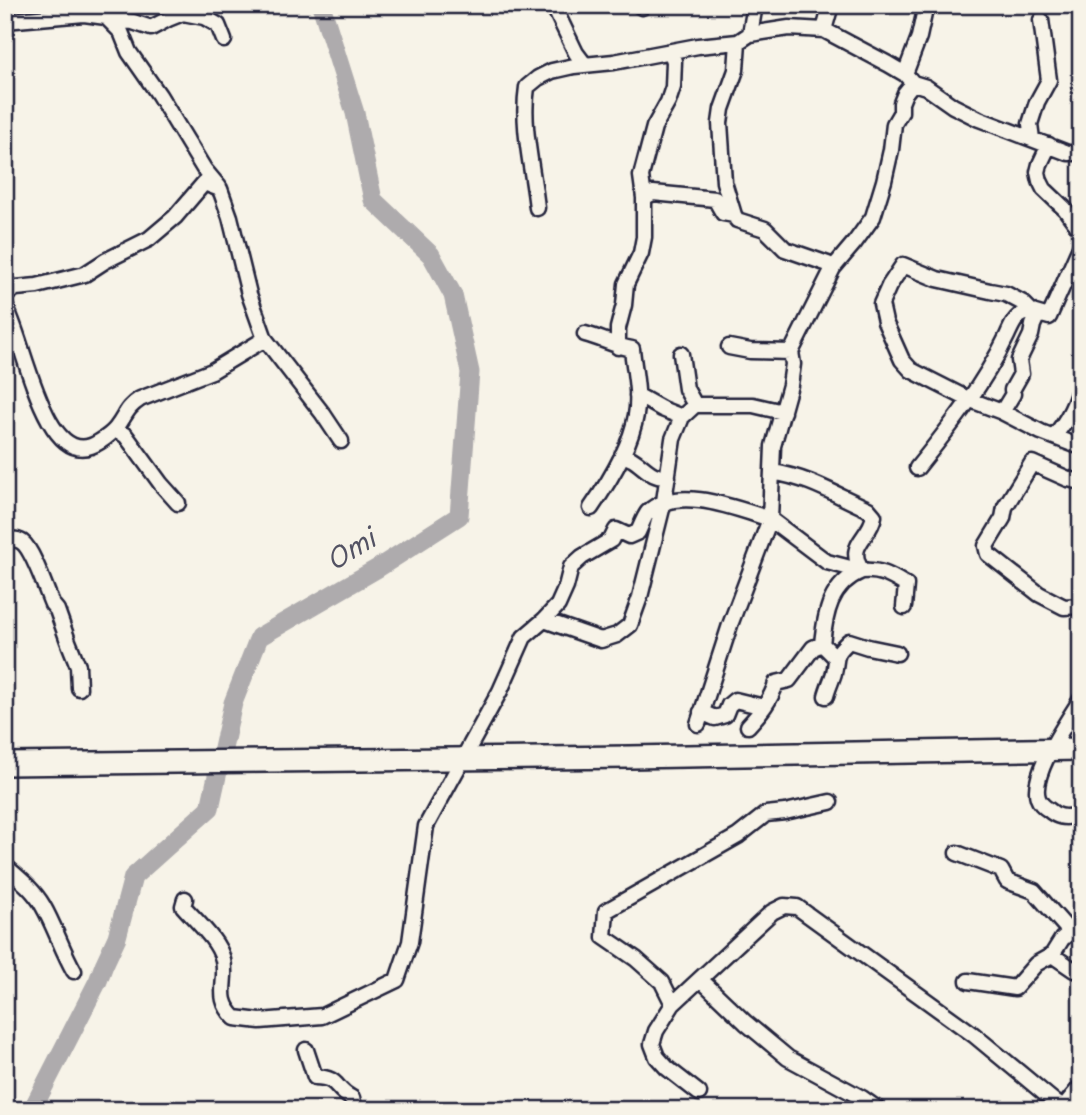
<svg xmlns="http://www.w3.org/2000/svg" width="1086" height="1115" viewBox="0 0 1086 1115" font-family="'Playpen Sans',sans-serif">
  <rect width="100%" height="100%" fill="#f7f3e8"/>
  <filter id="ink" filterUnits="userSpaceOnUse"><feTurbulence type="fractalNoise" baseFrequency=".0143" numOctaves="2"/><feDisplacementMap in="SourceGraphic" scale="14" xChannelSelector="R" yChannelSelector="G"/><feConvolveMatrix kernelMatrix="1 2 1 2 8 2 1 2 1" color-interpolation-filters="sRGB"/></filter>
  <g filter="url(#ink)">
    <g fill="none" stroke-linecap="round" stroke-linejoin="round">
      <!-- river -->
      <path stroke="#aeabad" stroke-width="19" d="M32,1110L98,981L104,965L117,937L133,877L210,808L233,703L259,637L378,568L459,516L470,372L453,295L431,255L373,200L355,113L321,5"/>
      <!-- minor casing -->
      <g stroke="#22223b" stroke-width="19">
        <path id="minor" d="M107,5L112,19L133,22L151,28L168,19L183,13L204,17L218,25L224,40
          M553,5L576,53L585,65
          M639,5L642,7L641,5
          M5,21L84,14L106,17L121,32L129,52L159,95L204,169L219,187
          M824,30L831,5
          M750,34L755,5
          M738,42L736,70L722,109L720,123L724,182L734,215L737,220L765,229L785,249L828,264L833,268
          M905,74L919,37L926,5
          M1032,139L1030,124L1037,102L1049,80L1041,20
          M1049,145L1040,164L1038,172L1040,181L1044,189L1065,209L1081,231
          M644,198L653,193L715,199L723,213L734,215
          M537,208C533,169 521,127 527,87L538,78L552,71L574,66L614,62L698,46L738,42L750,34L789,28L824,30L888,64L905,74L913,83L926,87L953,106L979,119L1068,153H1081
          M1081,245L1049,317L1032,312L1023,303L1006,294L990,291L937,279L903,265L889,286L881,304L885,322L902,360L911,370L968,399L1002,412L1041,432L1075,445L1081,443
          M5,295L16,288L37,286L85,274L105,261L149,239L175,217L204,183L220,189L230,217L249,294L265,339L323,414L341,441
          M5,306C23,335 43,464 91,446C99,443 112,434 117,427C126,415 126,408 140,399L212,371L265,339
          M585,334C601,338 615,346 632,349C634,370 640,394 636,415C631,446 609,482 591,508
          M618,347V328L624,305L626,284L641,253L644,237V198L641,176L654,127L668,102L673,87L674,61L671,53
          M729,347L750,351L791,352
          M681,354L686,389L695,405
          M637,395L662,409L682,417
          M1002,412L1013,394L1012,390L1021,374L1019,360L1031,335L1033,325L1038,314
          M116,429L126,436L161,484L178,503
          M1054,436C1068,420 1077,402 1081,381
          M622,455C623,455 632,459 632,459C644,466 652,479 668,477
          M917,468C950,427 984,384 1007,336C1013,323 1016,313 1032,312
          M772,472C810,478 834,494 868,509L874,516C870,539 845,544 862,571C880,569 891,576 906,585L904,607
          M1081,482L1068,479L1032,463L1005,507L1003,518L986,546L988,554L1039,594L1064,607L1081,606
          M5,541C11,539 17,539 22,542C33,550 46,590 52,604L57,610L68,641L78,666L79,688
          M544,620L558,605L566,587L571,567L582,557L611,540L616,530L629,536L638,532C641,526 644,517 648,512C677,484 738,509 770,519L773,446L790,385L793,364L791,352L833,268L855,242L873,217L884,181L891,150L894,124L901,112V103L905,93L913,83
          M822,644C825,614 830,584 862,571
          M826,696C828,688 832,680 834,673C838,655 833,656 849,641L868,647L897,653
          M1081,699C1068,721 1030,774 1038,798C1040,804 1044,807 1049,810C1057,817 1064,818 1074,816L1081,821
          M701,712L715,718L725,715L729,705L735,700L764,707
          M698,724L730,625L770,519L827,562L862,571
          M748,726C760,713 771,700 776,683L789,680L813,648L822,644L835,657
          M957,853L1001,870L1007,881L1034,891L1070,932
          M5,866C19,878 34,890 43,906C55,927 62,950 74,971
          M185,899L183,906C196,921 219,941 223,960C228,984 214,997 235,1018L260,1021L322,1016L397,980L410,942L426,826L500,691L524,637L544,620L601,640L617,635L630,625L640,597L664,501L673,439L682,417L695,405H753L783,412
          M1052,955L1074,970L1081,971
          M700,979L746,1023L788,1058L862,1098L879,1110
          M968,981L1015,988L1036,964L1052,955L1062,939L1070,932L1076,931L1081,933
          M673,1004L662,982L636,959L604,937L606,911L738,836L766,814L785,812L830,802
          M306,1050L315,1077C341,1078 333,1089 352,1098L355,1110
          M699,1093L667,1068L657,1057L652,1044L656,1031L673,1004L772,912L784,906L797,907L974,1035L1062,1108
          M1061,1110L1081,1086"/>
      </g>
      <!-- highway casing -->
      <g stroke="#22223b" stroke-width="26">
        <path id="highway" d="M5,764L630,757L1081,749"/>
      </g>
      <!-- minor -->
      <use href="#minor" stroke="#f7f3e8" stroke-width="14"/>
      <!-- highway -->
      <use href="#highway" stroke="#f7f3e8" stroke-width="21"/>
    </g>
  </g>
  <g text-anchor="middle" stroke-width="7" stroke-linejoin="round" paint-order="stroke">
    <!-- water labels -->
    <g font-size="26" font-style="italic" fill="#535263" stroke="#f7f3e8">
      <text transform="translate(351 550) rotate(-31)" y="9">Omi</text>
    </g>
  </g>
  <!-- margin -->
  <rect width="1086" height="1115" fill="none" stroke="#f7f3e8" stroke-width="28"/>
  <rect x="14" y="14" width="1058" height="1087" fill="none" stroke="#22223b" stroke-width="2.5" filter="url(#ink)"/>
</svg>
